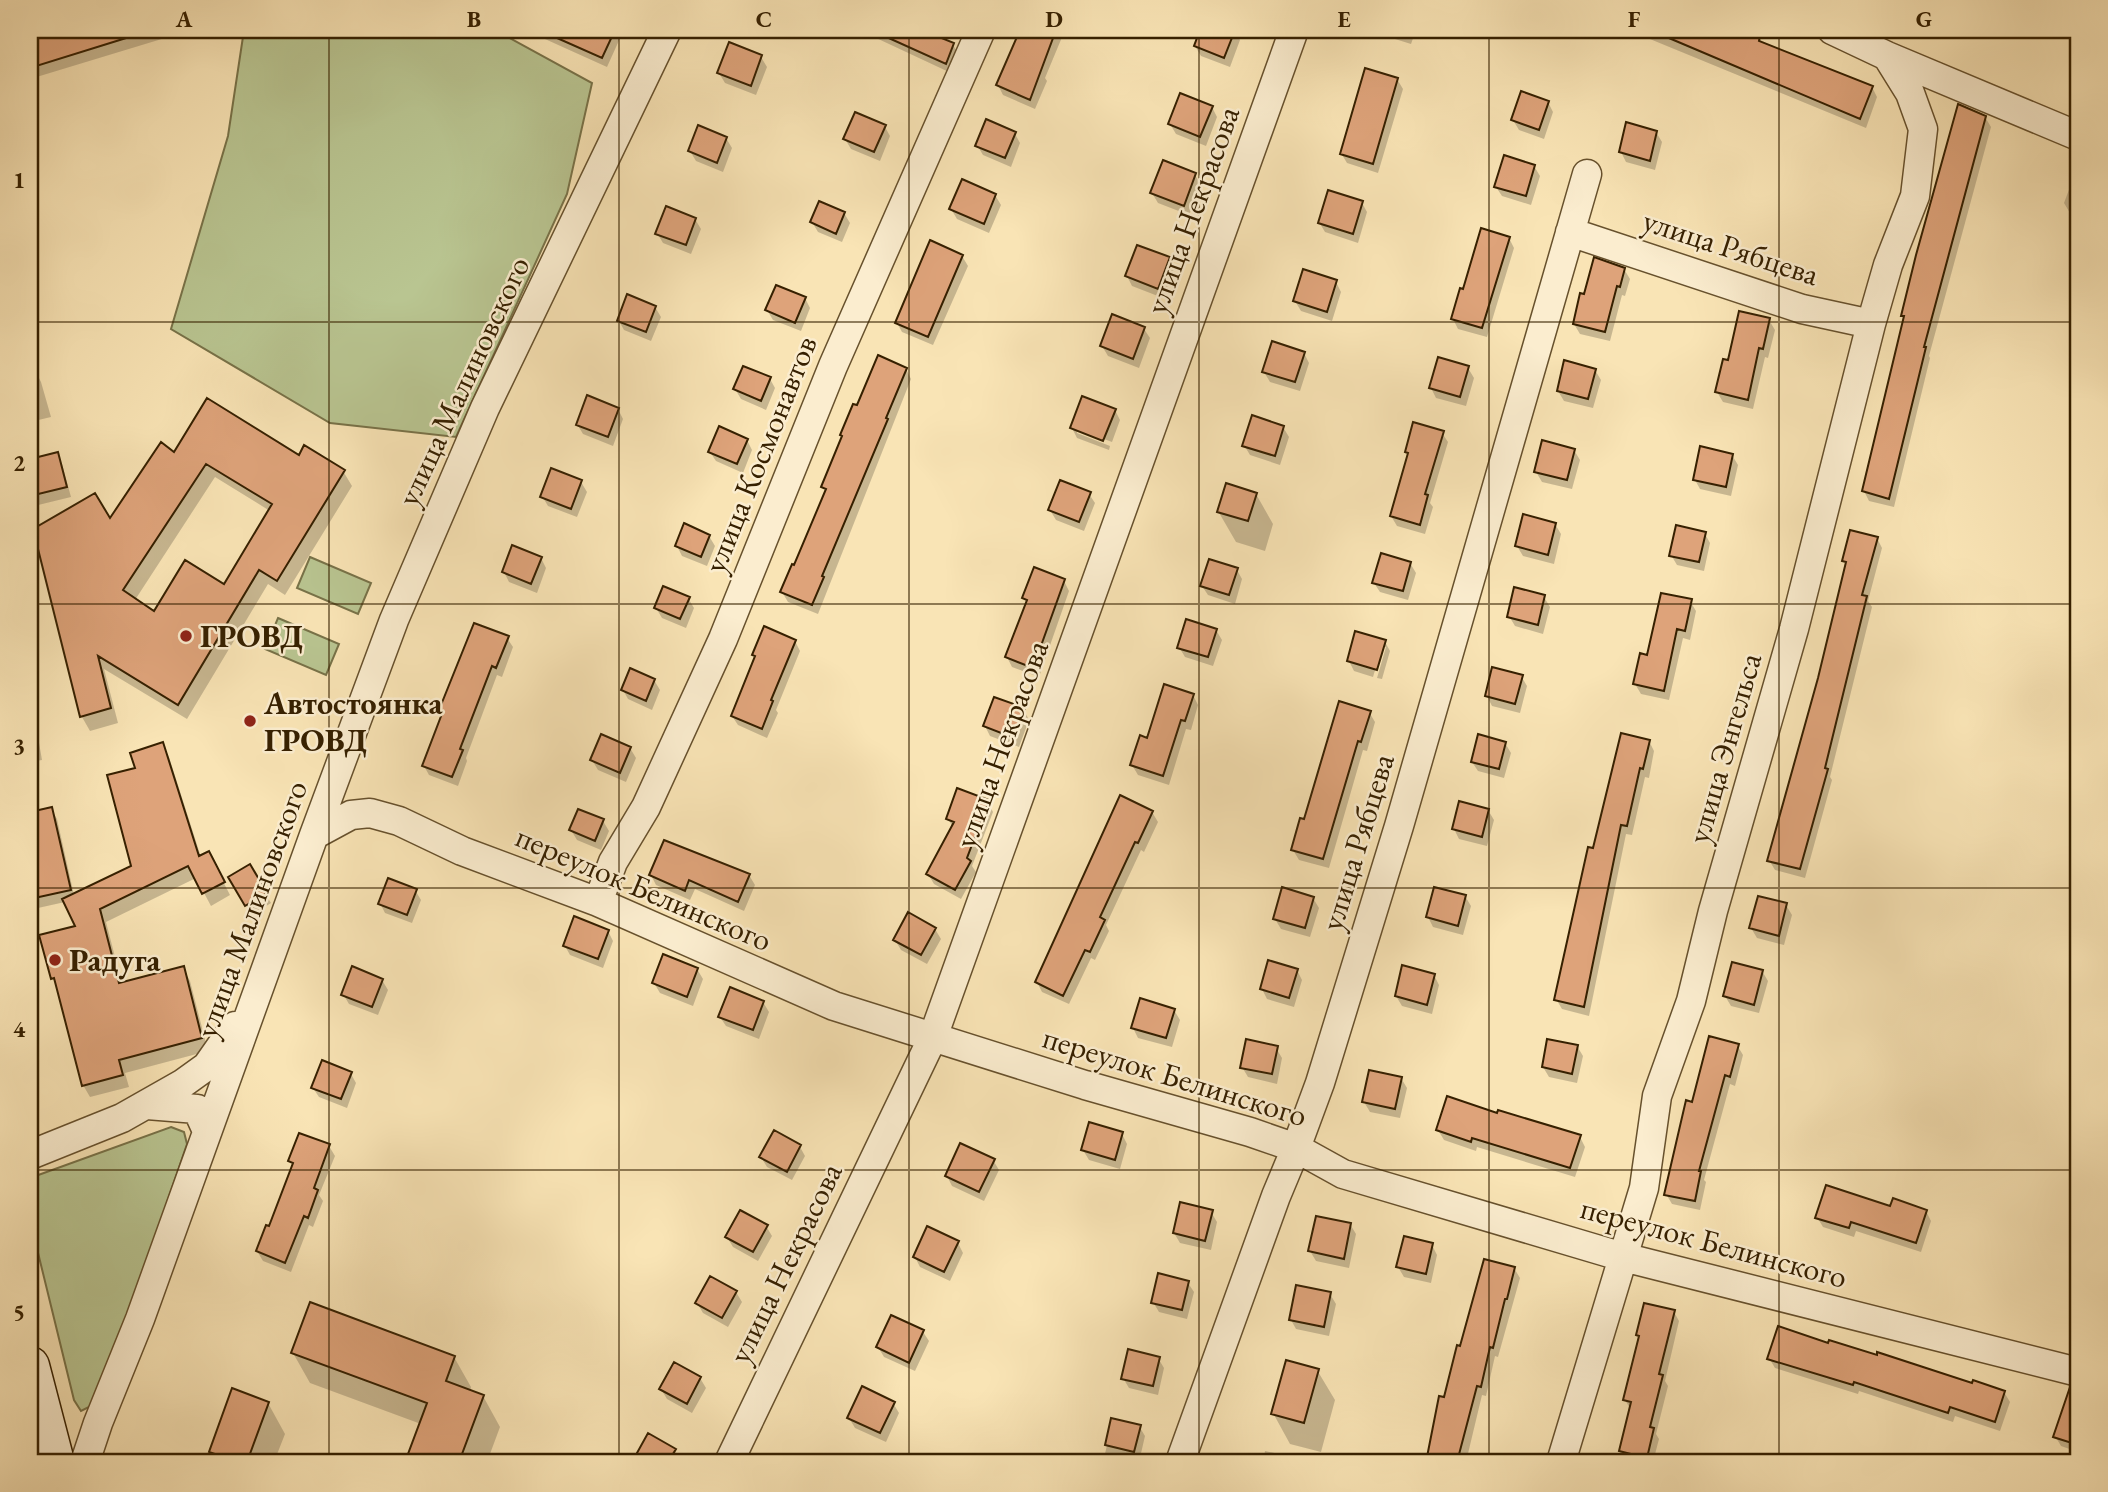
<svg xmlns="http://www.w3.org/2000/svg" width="2108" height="1492" viewBox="0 0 2108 1492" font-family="'EB Garamond',serif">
  <rect width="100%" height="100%" fill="#f9e4b5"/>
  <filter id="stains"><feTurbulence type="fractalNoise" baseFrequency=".00286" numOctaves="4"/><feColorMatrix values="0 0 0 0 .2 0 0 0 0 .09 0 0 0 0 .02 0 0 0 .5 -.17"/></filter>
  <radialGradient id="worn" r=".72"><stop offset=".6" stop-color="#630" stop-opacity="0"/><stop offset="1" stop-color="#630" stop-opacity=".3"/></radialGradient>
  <!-- green -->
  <path fill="#b9c591" stroke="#787248" stroke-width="2" d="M244,30H495L592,83L567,194L456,437L330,423L171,329L228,136Z
    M310,557L371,583L358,614L297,588Z
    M278,618L339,644L326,675L265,649Z
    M171,1127L184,1132L187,1144L99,1402L81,1411L74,1400L30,1220V1178Z"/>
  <!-- shadow -->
  <path fill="#0003" fill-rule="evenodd" d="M30,30H165V38L30,79Z
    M525,30H617L621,36L607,67Z
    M870,30H917L953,45L959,55L951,73L874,37Z
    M1022,30H1065L1045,78L1047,81L1035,109L1003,95L998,85Z
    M1202,30H1235L1240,40L1230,67L1201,56L1195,46Z
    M1377,30H1416L1411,44L1379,34Z
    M1628,30H1738L1759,38L1763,44L1872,87L1877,97L1866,128Z
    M761,57L767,67L756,95L725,83L719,73Z
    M1397,79L1403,89L1378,173L1347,163L1341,153Z
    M1548,102L1553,112L1544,139L1519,130L1513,120Z
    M1212,107L1217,117L1206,146L1176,134L1170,124Z
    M1985,117L1991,127L1929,356L1930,358L1894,507L1869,501L1864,491L1905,319L1903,315Z
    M885,127L890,136L880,161L851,149L845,139Z
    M1656,132L1662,142L1655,170L1626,162L1621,152Z
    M1015,134L1020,143L1011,167L983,155L977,145Z
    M726,138L732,148L723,172L696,161L690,151Z
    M1534,166L1540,176L1531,205L1502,196L1496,187Z
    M2076,171L2078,172V216L2070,213L2064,203Z
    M1195,175L1201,185L1189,215L1158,203L1152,193Z
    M995,195L1001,205L989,233L957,219L951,209Z
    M1362,203L1367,212L1358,243L1325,232L1319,222Z
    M844,213L850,223L842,242L818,232L812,222Z
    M695,219L701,229L691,254L663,243L657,233Z
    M1509,238L1514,248L1487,337L1458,329L1453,319L1464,291Z
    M962,256L968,266L933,345L902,332L897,323Z
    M1169,259L1174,269L1163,298L1132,286L1127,276Z
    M1624,269L1630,279L1625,296L1622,295L1610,341L1580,334L1574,324L1585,296Z
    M1336,282L1341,292L1332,321L1301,311L1295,301Z
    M805,298L810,308L801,331L773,320L767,310Z
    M655,307L661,317L651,341L624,330L619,321Z
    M1769,320L1775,330L1768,358L1765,357L1753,409L1723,402L1717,392L1730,363Z
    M1144,329L1150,338L1139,368L1108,356L1102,346Z
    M1304,353L1309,363L1300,391L1270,382L1264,372Z
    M1468,368L1474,378L1466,406L1436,398L1431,388Z
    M906,369L911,379L818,614L788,602L782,592L795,567L826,492L823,487Z
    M1595,370L1601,380L1593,408L1564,401L1558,391Z
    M36,372L41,382L51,417L30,422V374Z
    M770,379L775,388L766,410L741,399L735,389Z
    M618,409L623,419L613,446L583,434L577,424Z
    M1115,410L1120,420L1112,442L1077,429V433L1110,446L1109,450L1077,438L1072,428Z
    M1283,427L1289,437L1280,465L1250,455L1244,445Z
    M1442,433L1448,442L1430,503L1433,507L1425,534L1397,526L1391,516L1409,457L1406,452Z
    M747,440L752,450L743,473L716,461L710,452Z
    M1574,450L1580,460L1572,489L1542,482L1536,472Z
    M57,454L62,464L71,497L30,507V461Z
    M175,454L299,457L343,471L352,486L285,595L268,584L187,719L104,669L118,723L90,731L82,717L35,530L110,521ZM215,477L270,511L225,586L155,614L135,600Z
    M1732,455L1738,465L1731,496L1700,489L1695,480Z
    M581,482L587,492L577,517L548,506L542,496Z
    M1089,494L1095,503L1084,531L1056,520L1050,510Z
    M1256,494L1273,524L1265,551L1236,542L1218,511Z
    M1555,524L1561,534L1554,564L1523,556L1517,546Z
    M1705,534L1710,543L1704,571L1677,565L1671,555Z
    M709,536L715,546L707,566L682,556L677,546Z
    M1877,538L1882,548L1868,601L1872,607L1830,777L1832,780L1805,878L1775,870L1769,860L1820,678L1847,566L1844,560Z
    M541,558L546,568L537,593L509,582L504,572Z
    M1410,563L1416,573L1408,600L1380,592L1374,583Z
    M1237,570L1242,579L1235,604L1208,595L1202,586Z
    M1064,581L1069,591L1039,677L1012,667L1007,657L1027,604L1024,598Z
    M1544,597L1550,607L1543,634L1515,626L1509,616Z
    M688,598L694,608L686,628L662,618L656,608Z
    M1690,601L1696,611L1690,640L1683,638L1669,700L1641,694L1635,684L1649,657Z
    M1216,630L1222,640L1213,666L1185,657L1179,647Z
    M507,638L513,647L502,677L497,675L466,758L467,761L458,786L429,775L424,766L444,714L441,710Z
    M795,641L800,651L776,710L778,713L767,738L738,725L732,716L756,659L754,655Z
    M1385,642L1390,651L1382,679L1377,678L1386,647H1382L1373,677L1354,671L1349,661Z
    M1521,676L1527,686L1520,713L1492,706L1487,696Z
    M654,680L660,690L652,710L628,699L623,690Z
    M30,691L42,760L30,762Z
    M1193,695L1198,705L1191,730L1186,729L1169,785L1138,775L1132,765L1148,740Z
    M1024,710L1029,720L1019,747L990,736L985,726Z
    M1369,712L1375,722L1367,751L1363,750L1329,868L1299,860L1293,850L1305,821Z
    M1649,741L1654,751L1649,778L1645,777L1632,835L1626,834L1589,1016L1562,1009L1556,999L1594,850Z
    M1505,743L1511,753L1504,778L1478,771L1472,762Z
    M162,744L169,757L201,857L215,866L230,895L211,906L196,878L106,922L122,984L183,968L190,981L208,1051L125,1073L129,1087L90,1097L83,1085L58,987L53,978L77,927L65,902L38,908L32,899L30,888V814L51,809L57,819L74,895L133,866L137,769Z
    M630,748L636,758L626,782L598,770L592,760Z
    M988,802L993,812L972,866L976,872L961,899L934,884L928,874L953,828L948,818Z
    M1488,810L1494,820L1487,846L1459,839L1454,829Z
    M1152,812L1158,822L1144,852L1141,850L1106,925L1109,931L1095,960L1091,958L1069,1004L1042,992L1037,982Z
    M603,821L609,831L601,850L577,840L571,830Z
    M249,867L271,903L252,915L230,878Z
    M651,875H749L755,885L744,911L695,889L690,900L656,885Z
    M415,890L421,900L412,923L385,913L380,903Z
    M1465,896L1471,906L1463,935L1433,927L1428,917Z
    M1313,898L1319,908L1310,937L1281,929L1275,919Z
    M1786,905L1792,915L1784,945L1757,938L1751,928Z
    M935,929L941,939L927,964L901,950L895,940Z
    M608,931L613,941L603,968L570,955L565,946Z
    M697,969L703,979L693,1006L660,993L654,983Z
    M1297,970L1302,980L1294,1007L1267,999L1262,989Z
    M1762,971L1768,981L1759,1013L1731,1006L1725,996Z
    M1434,975L1439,985L1432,1014L1402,1006L1396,996Z
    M382,980L388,990L378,1015L349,1004L343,994Z
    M763,1002L769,1012L759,1039L726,1026L720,1017Z
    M1174,1010L1180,1020L1172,1047L1138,1038L1133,1028Z
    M1737,1045L1743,1055L1735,1086L1730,1084L1704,1180L1706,1182L1700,1210L1672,1204L1666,1194L1693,1104Z
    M1577,1046L1583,1056L1577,1083L1549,1077L1543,1067Z
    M1276,1048L1282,1058L1277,1084L1248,1077L1242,1067Z
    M351,1074L356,1083L347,1108L319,1097L313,1088Z
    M1401,1078L1407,1088L1400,1118L1370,1112L1364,1102Z
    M1498,1115L1580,1137L1585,1147L1575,1177L1477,1147L1476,1151L1444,1140L1438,1130Z
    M1122,1134L1127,1144L1120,1169L1089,1160L1083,1150Z
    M329,1146L335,1156L319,1195L323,1201L313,1227L309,1225L291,1272L263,1261L257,1251L270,1228L294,1167L290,1161Z
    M800,1147L805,1156L792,1180L767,1167L761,1157Z
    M993,1160L999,1170L984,1201L952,1186L947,1176Z
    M1891,1208L1926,1211L1931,1221L1921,1252L1856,1231L1854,1237L1823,1227L1817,1217Z
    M1211,1212L1217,1222L1211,1250L1180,1243L1174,1233Z
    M1350,1224L1356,1234L1349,1268L1316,1261L1310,1251Z
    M766,1226L772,1236L758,1261L733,1247L727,1237Z
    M958,1243L963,1253L950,1281L920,1267L915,1257Z
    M1432,1245L1437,1255L1431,1283L1404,1277L1398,1267Z
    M1514,1268L1520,1278L1498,1357L1495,1356L1486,1396L1482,1395L1466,1462H1427L1441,1398L1445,1399L1461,1348Z
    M1188,1283L1194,1292L1187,1319L1159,1312L1153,1302Z
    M736,1292L742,1302L728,1327L703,1313L697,1303Z
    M1330,1294L1336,1304L1329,1336L1296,1329L1291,1320Z
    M1674,1312L1679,1321L1665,1381L1668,1386L1656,1434L1659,1439L1653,1462H1618L1631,1410L1625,1400L1640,1339L1638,1334Z
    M923,1332L929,1341L915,1371L884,1357L878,1347Z
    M1829,1345L2004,1392L2010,1402L2000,1431L1955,1416L1953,1422L1859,1391L1858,1394L1775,1368L1769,1358Z
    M293,1353L454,1357L471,1387L470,1392L483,1396L500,1427L487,1462H407L421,1424L310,1383Z
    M1158,1358L1164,1368L1158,1395L1129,1388L1123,1378Z
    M1317,1370L1335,1400L1321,1452L1290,1444L1273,1413Z
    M700,1378L706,1388L692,1413L667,1399L661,1389Z
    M2066,1402L2078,1406V1452L2061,1446L2055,1436Z
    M268,1403L285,1434L274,1462H217L211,1451Z
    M893,1403L899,1413L886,1442L855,1428L849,1418Z
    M1113,1420L1139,1426L1145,1436L1139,1462H1103Z
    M674,1450L680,1460L679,1462L634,1461Z
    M1265,1451L1294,1457L1298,1462H1263Z
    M830,1457L841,1462H828Z"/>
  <!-- building -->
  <path fill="#dea37a" stroke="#362000" stroke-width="2" fill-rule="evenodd" d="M30,30H138L139,34L30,68Z
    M539,30H615L602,58Z
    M871,30H922L954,43L946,64Z
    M1020,30H1056L1030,100L996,85Z
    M1200,30H1235L1224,58L1194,46Z
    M1650,30H1743L1760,36L1759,41L1873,86L1860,119Z
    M729,42L762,55L751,86L717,73Z
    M1365,68L1398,78L1373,164L1340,154Z
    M1521,91L1549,101L1539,130L1511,120Z
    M1180,93L1213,106L1200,137L1168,124Z
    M1958,104L1986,116L1924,347H1926L1889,499L1862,491L1904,316H1901L1916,255Z
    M855,112L886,125L874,152L843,139Z
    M986,119L1016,132L1005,158L975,146Z
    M1626,122L1657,131L1650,161L1619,152Z
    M698,125L727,137L717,163L688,151Z
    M1504,155L1535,165L1526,196L1494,187Z
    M1163,160L1196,173L1184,206L1150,193Z
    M962,179L996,194L984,224L949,209Z
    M1328,190L1363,201L1353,234L1318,223Z
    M819,201L845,212L836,234L810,222Z
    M666,206L696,218L686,245L655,234Z
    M1481,228L1510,237L1482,328L1451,319L1460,288L1463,289Z
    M930,240L963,255L928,337L895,323Z
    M1137,245L1170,257L1158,289L1125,276Z
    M1594,257L1625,268L1620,287L1617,286L1605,332L1573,324L1580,293L1584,294Z
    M1303,269L1337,280L1327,312L1293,301Z
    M776,285L806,297L795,323L765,310Z
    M627,294L656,306L646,332L617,321Z
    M1739,311L1770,318L1763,349L1759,348L1748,400L1715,392L1723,359L1728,360Z
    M1112,314L1145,327L1133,359L1100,346Z
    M1272,341L1305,352L1295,382L1262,372Z
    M878,355L907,368L886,418L888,419L822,576L824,577L812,605L780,592L792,564L794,565L826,489L821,487L842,436L840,435L853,404L857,405Z
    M1438,357L1469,366L1460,397L1429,388Z
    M1564,360L1596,369L1588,399L1557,391Z
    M743,366L771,377L761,401L733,389Z
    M587,395L619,408L608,437L576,425Z
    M1082,396L1116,409L1103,441L1070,428Z
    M207,398L299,455L304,445L345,470L277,581L259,570L178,705L98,656L111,708L80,717L33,529L95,493L110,518L161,442L174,452ZM206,464L272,504L224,584L185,560L154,611L123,590Z
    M1252,415L1284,426L1275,456L1242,446Z
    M1413,422L1444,431L1425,494L1428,495L1420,525L1390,516L1408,453L1405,452Z
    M719,426L748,439L737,464L708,452Z
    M1542,440L1575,449L1567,480L1534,472Z
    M1700,446L1733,454L1726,487L1693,480Z
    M58,452L67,487L30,496V459Z
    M551,468L582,480L571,509L540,497Z
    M1060,480L1091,492L1079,522L1048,510Z
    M1226,483L1257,493L1248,521L1217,512Z
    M1523,514L1556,523L1548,555L1515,546Z
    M684,523L710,535L701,557L675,546Z
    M1676,525L1706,532L1699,562L1669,556Z
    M1850,530L1878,537L1862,595L1867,596L1825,768L1828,769L1800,869L1767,861L1818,678L1846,562L1842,561Z
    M512,545L542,557L531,584L502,572Z
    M1381,553L1411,562L1403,591L1372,583Z
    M1209,559L1238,568L1229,595L1200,586Z
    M1034,567L1065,579L1033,668L1005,657L1027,600L1022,598Z
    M663,586L690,597L680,619L654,608Z
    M1514,587L1545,595L1538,625L1507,617Z
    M1661,593L1692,599L1685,631L1677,629L1664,691L1633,684L1640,653L1647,655Z
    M1186,619L1217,629L1208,657L1177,648Z
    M474,623L509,636L496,668L492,666L460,749L463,750L452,777L422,766L443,711L439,710Z
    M764,626L796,640L771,700L773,701L762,729L731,716L755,656L752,655Z
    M1355,631L1386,640L1377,670L1347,661Z
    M1492,667L1523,675L1515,704L1485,696Z
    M630,668L655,679L646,701L621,690Z
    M1164,684L1194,694L1185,721L1181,720L1163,776L1130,765L1140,735L1147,738Z
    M994,697L1025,708L1014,738L983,726Z
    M1339,701L1371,711L1361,742L1358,741L1323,859L1291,850L1300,818L1304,819Z
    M1621,733L1650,740L1643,769L1640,768L1627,826L1621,825L1584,1007L1554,1000L1588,847L1593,848Z
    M601,734L631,747L620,773L590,760Z
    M1478,734L1506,742L1499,769L1471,762Z
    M163,742L199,856L209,851L225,882L202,894L188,866L100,909L119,983L184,966L202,1038L119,1060L123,1075L82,1086L54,978L51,979L39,935L75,926L62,899L131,866L107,775L135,768L130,753Z
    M957,788L989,800L967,858L971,861L955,890L926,874L954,822L946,819Z
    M1120,795L1153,811L1138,843L1135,842L1100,917L1105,920L1090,952L1085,950L1063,996L1035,982Z
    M1459,801L1489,809L1482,837L1452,829Z
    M52,807L71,890L30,899V812Z
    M578,809L604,819L595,841L569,830Z
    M664,840L750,874L738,902L689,880L685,891L649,875Z
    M250,864L267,893L245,906L228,877Z
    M388,878L417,889L407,915L378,904Z
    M1282,887L1314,897L1305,928L1273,919Z
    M1434,887L1466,895L1458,926L1426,917Z
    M1758,896L1787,903L1779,936L1749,928Z
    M908,912L936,928L921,955L893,940Z
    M574,916L609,930L598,959L563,946Z
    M663,954L698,968L687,997L652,983Z
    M1268,960L1298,969L1289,998L1260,989Z
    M1732,962L1763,970L1754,1005L1723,996Z
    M1402,965L1435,974L1427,1005L1395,996Z
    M352,966L383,979L372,1007L341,995Z
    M730,987L764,1001L753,1030L718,1017Z
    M1140,998L1175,1009L1166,1038L1131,1028Z
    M1709,1036L1739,1044L1730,1077L1725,1075L1699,1171H1701L1695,1201L1664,1195L1686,1100L1692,1102Z
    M1246,1039L1278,1046L1272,1074L1240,1068Z
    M1547,1039L1578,1045L1572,1074L1542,1067Z
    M322,1060L352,1072L341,1099L311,1088Z
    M1369,1070L1402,1077L1395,1109L1362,1102Z
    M1447,1096L1497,1113L1498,1110L1581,1135L1570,1168L1472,1138L1471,1142L1436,1130Z
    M1089,1122L1123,1132L1115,1160L1081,1150Z
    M774,1130L801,1145L787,1172L759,1157Z
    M299,1133L330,1144L314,1188L318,1190L308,1218L304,1216L285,1263L256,1251L266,1225L269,1226L293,1163L288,1161Z
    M960,1143L995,1159L979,1192L945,1176Z
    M1826,1185L1890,1206L1893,1198L1927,1210L1916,1243L1851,1222L1849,1228L1815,1218Z
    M1180,1202L1213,1210L1205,1241L1173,1233Z
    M740,1210L768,1225L753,1252L725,1237Z
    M1316,1216L1351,1223L1344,1259L1308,1251Z
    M927,1226L959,1241L944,1272L913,1257Z
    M1404,1236L1433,1243L1426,1274L1396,1267Z
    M1484,1259L1515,1267L1507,1299H1505L1493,1348L1490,1347L1481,1387L1477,1386L1457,1462H1426L1439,1396L1444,1397L1457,1345L1460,1346Z
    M1158,1273L1189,1281L1182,1310L1151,1303Z
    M710,1276L737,1291L722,1318L695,1303Z
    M1296,1285L1331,1292L1324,1327L1289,1320Z
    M310,1302L455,1356L446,1381L484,1395L459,1462H405L427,1403L291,1353Z
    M1644,1303L1675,1310L1659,1374L1663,1375L1650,1427L1654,1428L1647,1458L1619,1451L1631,1402L1623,1400L1639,1336L1636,1335Z
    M891,1315L924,1330L909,1363L876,1347Z
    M1778,1326L1828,1343L1829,1340L1877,1355V1352L1972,1383L1973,1380L2005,1391L1995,1422L1950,1407L1948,1413L1854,1382L1853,1385L1767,1359Z
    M1128,1349L1160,1357L1153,1386L1121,1379Z
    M1286,1360L1319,1369L1304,1423L1271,1414Z
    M674,1362L701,1377L687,1404L659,1389Z
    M862,1386L895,1402L880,1433L847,1418Z
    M2070,1387L2078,1388V1445L2053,1437Z
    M232,1388L269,1402L247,1462H238L209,1452Z
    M1111,1418L1141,1425L1134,1452L1105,1445Z
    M648,1433L676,1449L668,1462H632Z"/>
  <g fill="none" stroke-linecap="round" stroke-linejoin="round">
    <!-- street casing -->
    <g stroke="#67512d" stroke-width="31">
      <path id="street" d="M1832,30L1887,56L2078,136
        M1570,232L1802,309L1871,324
        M314,835L351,815L370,813L399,821L462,851L598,902L834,1006L1085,1085L1250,1132L1296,1148L1343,1174L1623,1257L2078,1372
        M598,902L613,862L646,807L723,639L833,366L981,30
        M147,1105L197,1109L207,1131
        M30,1155L122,1118L182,1084L207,1066L235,1026
        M85,1462L98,1423L140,1319L314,835L394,620L485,408L667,30
        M729,1462L933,1037L1294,30
        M1180,1462L1276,1196L1296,1148L1320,1083L1399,826L1587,174
        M1561,1462L1644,1188L1657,1096L1691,1001L1713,911L1794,629L1871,324L1888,265L1915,196L1923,129L1910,93L1887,56"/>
    </g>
    <!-- secondary casing -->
    <g stroke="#362000" stroke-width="41">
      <path id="secondary" d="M30,1366L55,1462"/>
    </g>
    <!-- street -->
    <use href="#street" stroke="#fbedcf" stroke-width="28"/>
    <!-- secondary -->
    <use href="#secondary" stroke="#fbedcf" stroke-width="38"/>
  </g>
  <!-- grid -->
  <path fill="none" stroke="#362000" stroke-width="2" stroke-opacity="0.55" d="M329,30V1462M619,30V1462M909,30V1462M1199,30V1462M1489,30V1462M1779,30V1462M30,322H2078M30,604H2078M30,888H2078M30,1170H2078"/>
  <!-- markers -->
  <g fill="#8f2418" stroke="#fbedcf" stroke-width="2.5">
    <circle cx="186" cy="636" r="7"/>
    <circle cx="250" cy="721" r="7"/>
    <circle cx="55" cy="960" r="7"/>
  </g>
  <g text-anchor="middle" stroke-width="5" stroke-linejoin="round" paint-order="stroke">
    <!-- street labels -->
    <g font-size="32" fill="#362000" stroke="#fbedcf">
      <text transform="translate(1192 210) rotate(-70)" y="11">улица Некрасова</text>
      <text transform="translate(1731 247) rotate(18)" y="11">улица Рябцева</text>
      <text transform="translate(463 381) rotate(-65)" y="11">улица Малиновского</text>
      <text transform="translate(760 454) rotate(-68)" y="11">улица Космонавтов</text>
      <text transform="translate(1001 744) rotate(-70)" y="11">улица Некрасова</text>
      <text transform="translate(1724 748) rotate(-74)" y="11">улица Энгельса</text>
      <text transform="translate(1357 842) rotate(-73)" y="11">улица Рябцева</text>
      <text transform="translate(644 888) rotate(23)" y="11">переулок Белинского</text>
      <text transform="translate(251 909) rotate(-70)" y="11">улица Малиновского</text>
      <text transform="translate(1175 1076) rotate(17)" y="11">переулок Белинского</text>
      <text transform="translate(1714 1242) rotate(15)" y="11">переулок Белинского</text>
      <text transform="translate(785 1263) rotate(-64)" y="11">улица Некрасова</text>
    </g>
    <!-- poi labels -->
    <g font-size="32" font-weight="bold" fill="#362000" stroke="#fbedcf" text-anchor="start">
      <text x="200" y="647">ГРОВД</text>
      <text x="264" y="714">Автостоянка<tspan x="264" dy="37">ГРОВД</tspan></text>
      <text x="69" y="971">Радуга</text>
    </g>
  </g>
  <!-- margin -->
  <rect width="2108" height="1492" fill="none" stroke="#f9e4b5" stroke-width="77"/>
  <rect x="38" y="38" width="2032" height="1416" fill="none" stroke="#362000" stroke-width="2.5"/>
  <g font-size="23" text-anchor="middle" font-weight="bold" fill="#362000">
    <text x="184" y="27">A</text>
    <text x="474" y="27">B</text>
    <text x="764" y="27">C</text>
    <text x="1054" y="27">D</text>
    <text x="1344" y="27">E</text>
    <text x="1634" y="27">F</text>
    <text x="1924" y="27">G</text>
    <text x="19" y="188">1</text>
    <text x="19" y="471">2</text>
    <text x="19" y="754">3</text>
    <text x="19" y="1037">4</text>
    <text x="19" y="1320">5</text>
  </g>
  <rect width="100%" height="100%" filter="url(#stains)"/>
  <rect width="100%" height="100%" fill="url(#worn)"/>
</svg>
